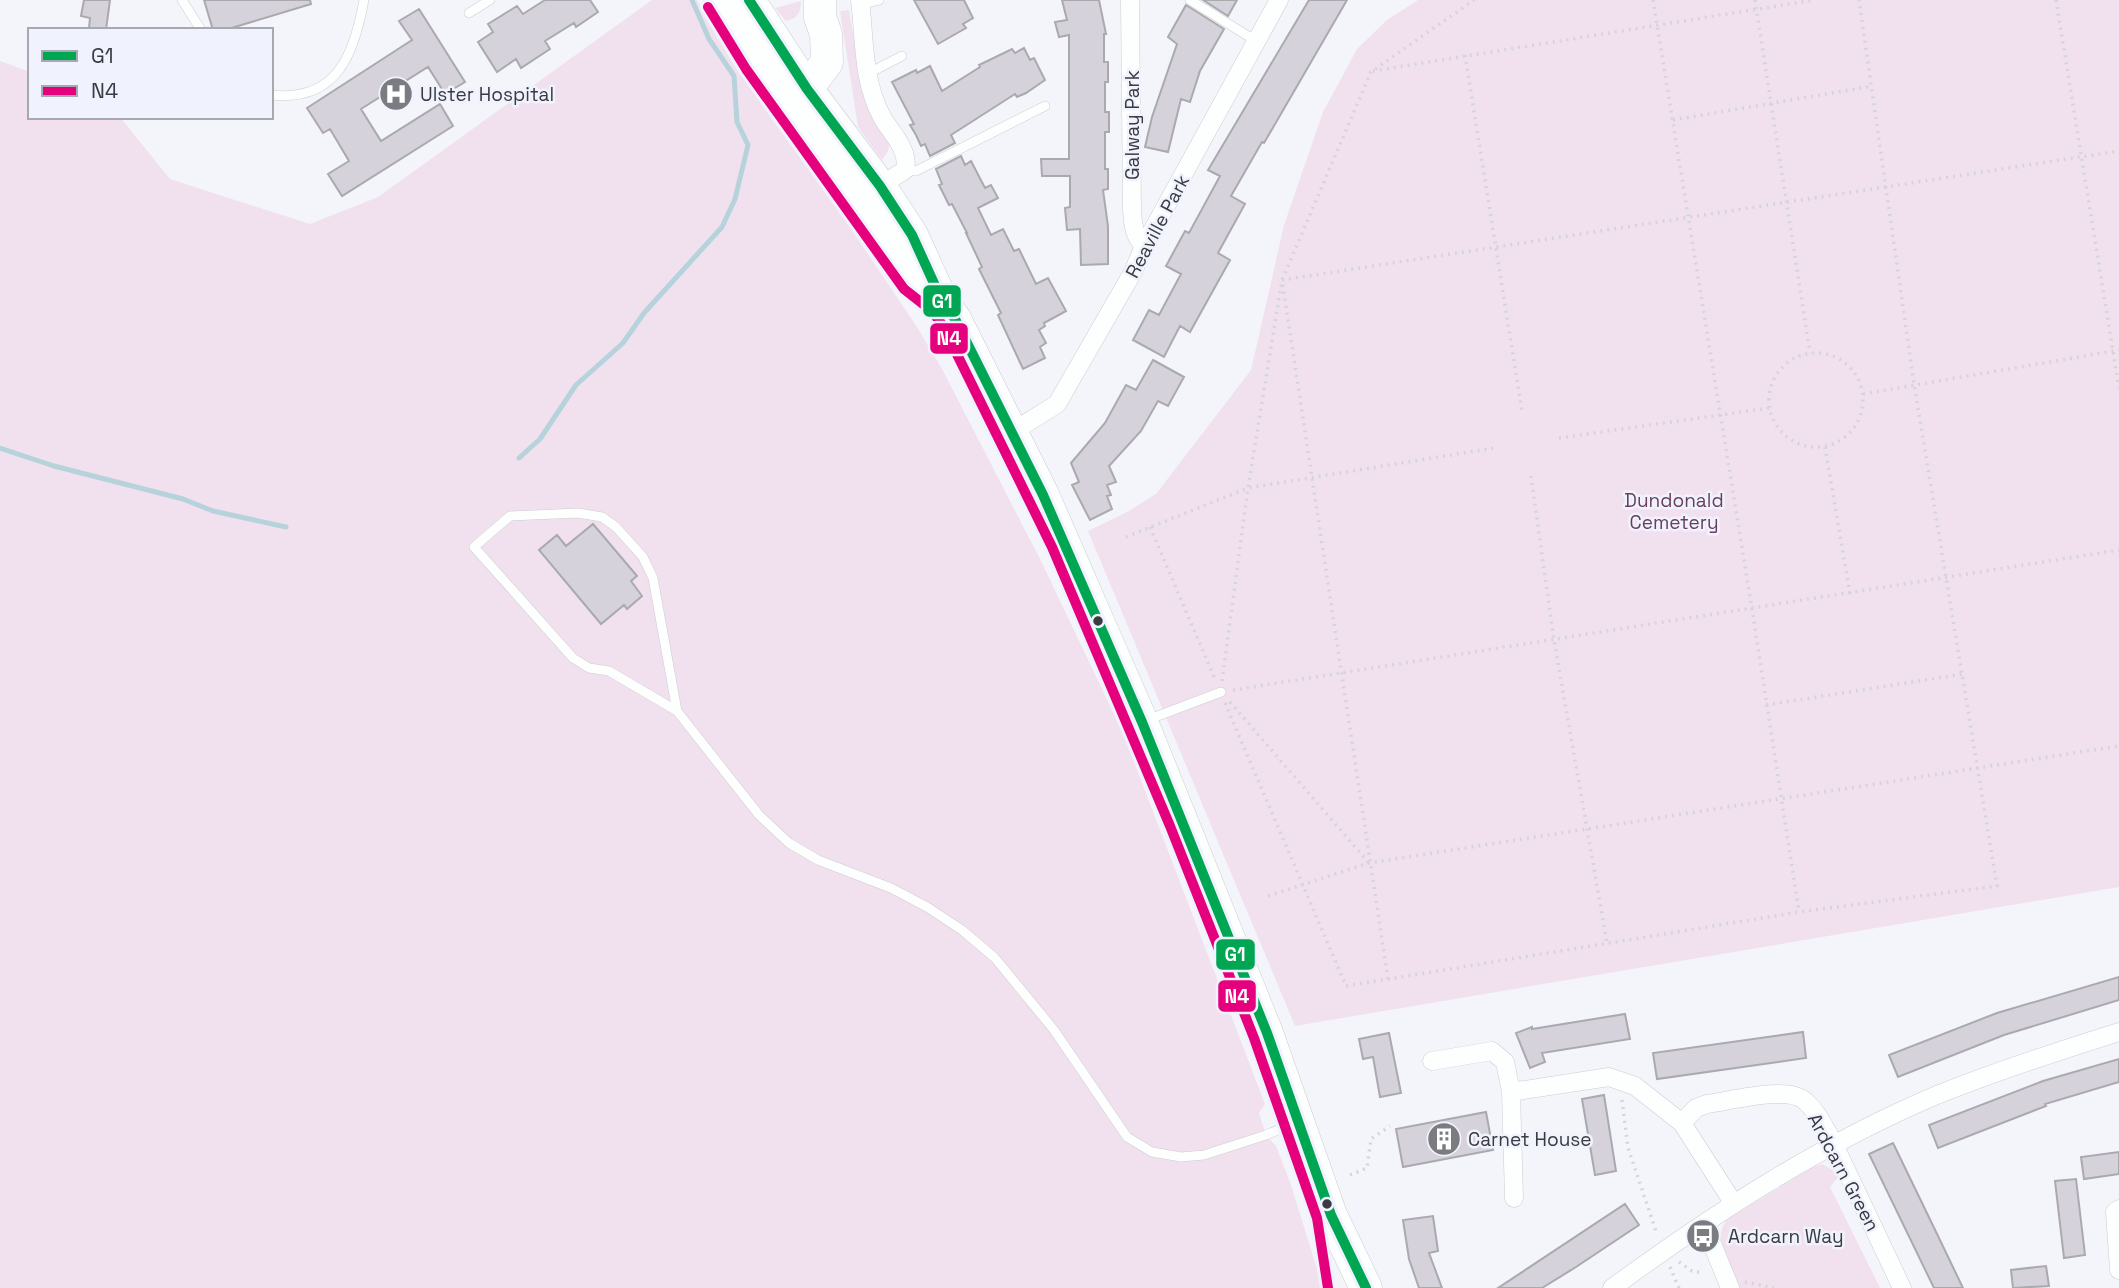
<svg xmlns="http://www.w3.org/2000/svg" width="2119" height="1288" viewBox="0 0 2119 1288" font-family="'Space Grotesk',sans-serif">
  <rect width="100%" height="100%" fill="#f4f5fa"/>
  <!-- green -->
  <path fill="#f1e1ee" d="M652,0H697L772,119L835,205L917,327L941,367L1041,561L1123,733L1265,1104L1259,1113L1266,1135L1276,1146L1290,1182L1323,1288H0V61L30,72V117H120L170,179L310,224L378,197Z
    M1418,0H2119V887L1295,1026L1088,531L1127,512L1156,494L1251,370L1284,225L1323,112L1357,49L1387,20Z
    M801,1C801,13 798,18 786,21L775,8Z
    M849,10C857,58 866,102 890,144L887,153L882,160L858,127L840,11Z
    M1823,1164L1840,1175L1830,1187L1880,1288H1738C1728,1264 1712,1245 1726,1220L1813,1167Z"/>
  <g fill="none" stroke-linecap="round" stroke-linejoin="round">
    <!-- stream -->
    <path stroke="#b6d3db" stroke-width="5" d="M0,448L54,466L183,499L213,511L286,527
      M519,458L540,439L576,385L623,343L644,313L722,227L735,199L748,145L737,122L734,76L709,39L692,0"/>
  </g>
  <!-- building -->
  <path fill="#d5d2db" stroke="#aaaaae" stroke-width="2" d="M84,0H110L106,30L89,28L90,18L81,16Z
    M204,0H310L311,4L225,30H213Z
    M545,0H590L598,12L576,27L574,23L545,41L550,49L521,68L516,59L497,72L478,42L493,32L488,24L517,6L523,14Z
    M914,0H964L973,18L963,24L966,28L938,44Z
    M1062,0H1099L1106,34H1104V62H1108V82H1105V112H1109V132H1105V169H1108V189L1103,190L1108,226V264L1081,265L1080,229L1067,230L1065,208L1070,207V176H1042L1041,159H1069V35L1059,37L1055,22L1067,20Z
    M1203,0H1237L1228,16Z
    M1309,0H1347L1264,143L1262,142L1231,196L1245,204L1218,253L1230,260L1190,332L1180,326L1164,357L1133,340L1149,310L1159,315L1181,274L1166,266L1185,231L1189,233L1220,176L1208,170Z
    M1186,5L1224,29L1200,71L1190,102L1181,99L1168,152L1145,147L1152,117L1177,44L1168,37Z
    M419,9L465,82L445,94L428,67L361,109L381,141L440,104L453,126L342,196L328,174L349,161L330,129L323,133L307,108L412,40L399,21Z
    M1024,48L1030,60L1034,58L1045,80L1026,93L1017,97L1015,94L951,135L955,143L930,156L925,144L921,146L916,135L910,125L914,124L892,82L916,70L917,73L930,66L942,91L980,67L979,65L1012,49L1015,53Z
    M961,156L965,165L971,161L985,188L991,185L998,198L978,208L991,235L1003,229L1014,251L1019,249L1036,284L1048,278L1066,311L1044,323L1045,326L1039,330L1046,343L1040,347L1045,358L1023,369L998,315L1001,313L979,269L982,267L966,233H967L952,204L949,205L939,185L942,184L936,169Z
    M1153,360L1184,377L1168,406L1158,401L1141,431L1109,466L1116,482L1107,485L1111,495L1107,496L1112,509L1090,520L1072,485L1079,482L1071,463L1105,423L1126,385L1136,390Z
    M593,524L637,576L631,581L642,596L627,609L624,605L601,624L539,550L557,535L566,546Z
    M2119,977V1000L2004,1035L1898,1077L1889,1055L1997,1013Z
    M1625,1014L1630,1039L1542,1053L1545,1062L1530,1068L1516,1033L1532,1027V1029Z
    M1803,1032L1806,1058L1657,1079L1653,1053Z
    M1389,1033L1401,1093L1380,1097L1373,1057L1363,1059L1359,1039Z
    M2119,1059V1082L2045,1104L2046,1106L1938,1148L1929,1125L2043,1081Z
    M1604,1095L1616,1171L1595,1175L1582,1099Z
    M1486,1112L1493,1150L1403,1167L1396,1129Z
    M1893,1143L1939,1238L1963,1288H1934L1869,1154Z
    M2119,1152V1174L2084,1179L2081,1157Z
    M2076,1179L2085,1255L2064,1258L2055,1181Z
    M1625,1204L1639,1225L1576,1267L1542,1288H1498Z
    M1433,1216L1438,1251L1429,1253L1442,1288H1419L1409,1259L1403,1220Z
    M2046,1266L2049,1286L2013,1288L2011,1270Z"/>
  <g fill="none" stroke-linecap="round" stroke-linejoin="round">
    <!-- lane casing -->
    <g stroke="#cccdd1" stroke-width="10">
      <path id="lane" d="M182,0L201,30
        M1190,0L1256,41
        M861,4L879,0
        M469,13L490,0
        M867,74L902,56
        M271,95C337,102 354,55 364,0
        M905,170L916,171L1045,106
        M677,711L653,578L643,557L616,527L602,517L578,513L510,516L474,547L573,658L589,668L609,671L677,711L759,815L789,843L818,860L891,888L927,907L962,930L995,958L1054,1030L1127,1137L1152,1152L1181,1157L1204,1155L1266,1135L1294,1123
        M1147,720L1221,692"/>
    </g>
    <!-- street casing -->
    <g stroke="#cccdd1" stroke-width="19">
      <path id="street" d="M860,0C865,41 862,79 882,117C891,133 910,150 905,170L880,186
        M1130,0L1132,210C1133,225 1134,236 1144,246
        M1012,432L1057,404L1133,272L1144,246L1279,0
        M1432,1061L1492,1051L1505,1062L1511,1092L1514,1198
        M1511,1092L1609,1077L1635,1086L1682,1123L1734,1204
        M1682,1123L1696,1108L1707,1104C1730,1101 1788,1085 1805,1101C1817,1111 1823,1125 1831,1138L1902,1288
        M2119,1209L2115,1212L2119,1270
        M1704,1224L1730,1288
        M1612,1288C1713,1214 1821,1144 1937,1095C1997,1071 2058,1051 2119,1032"/>
    </g>
    <!-- highway casing -->
    <g stroke="#cccdd1" stroke-width="33">
      <path id="highway" d="M720,0C778,98 849,189 915,281L927,290
        M749,0L807,89L880,186L912,235L942,301L955,319L1043,495L1142,722L1267,1033L1331,1215L1366,1288
        M792,99L807,89L827,62L826,34L820,17V0"/>
    </g>
    <!-- path -->
    <path stroke="#d5d5d7" stroke-width="3.5" stroke-dasharray="2 5" stroke-linecap="butt" d="M1653,0L1752,609L1799,912
      M1755,0L1810,353
      M2056,0L2119,388
      M1465,55L1522,411
      M1373,71L1814,0
      M1673,120L1873,86
      M1769 400a47 47 0 1 1 94 0a47 47 0 1 1-94 0Z
      M1863,394L2119,350
      M1559,438L1769,408
      M1825,447L1850,594
      M1531,476L1554,640L1607,943
      M1150,527L1215,679
      M1126,537L1248,488L1494,448
      M1222,681L1248,488L1282,280L1371,72L1474,0
      M1233,690L2119,550
      M1230,702L1369,863
      M1225,703L1346,986L1799,912L1997,886L1914,384L1859,0
      M1766,705L1963,674
      M1268,896L1369,863L2119,746
      M1388,979L1282,280L2119,151
      M1622,1100L1628,1148L1657,1234
      M1350,1175L1367,1168L1371,1139L1390,1126
      M1679,1262L1692,1271L1704,1273
      M1670,1267L1679,1288
      M1745,1282L1774,1288"/>
    <!-- lane -->
    <use href="#lane" stroke="#fdfefe" stroke-width="9"/>
    <!-- street -->
    <use href="#street" stroke="#fdfefe" stroke-width="18"/>
    <!-- highway -->
    <use href="#highway" stroke="#fdfefe" stroke-width="32"/>
    <!-- bus-1 casing -->
    <g stroke="#f0f3fe" stroke-width="16">
      <path id="bus-1" d="M749,0L807,89L880,186L912,235L942,301L955,319L1043,495L1142,722L1267,1033L1331,1215L1366,1288"/>
    </g>
    <!-- bus-2 casing -->
    <g stroke="#f0f3fe" stroke-width="16">
      <path id="bus-2" d="M708,7L746,69L904,289L932,311L943,326L1052,547L1170,826L1254,1038L1317,1218L1328,1288"/>
    </g>
    <!-- bus-1 -->
    <use href="#bus-1" stroke="#00a651" stroke-width="10"/>
    <!-- bus-2 -->
    <use href="#bus-2" stroke="#e5007d" stroke-width="10"/>
  </g>
  <!-- icons -->
  <defs>
    <g id="hospital-disc" transform="scale(1.75)"><circle r="9.5" fill="#7a7c81" stroke="#f0f3fe"/><path d="M-5-5h3v3.5h4V-5h3V5h-3V1.5h-4V5h-3Z" fill="#fff"/></g>
    <g id="building-disc" transform="scale(1.75)"><circle r="9.5" fill="#7a7c81" stroke="#f0f3fe"/><path d="M-4-6H4V6H1V3H-1V6H-4ZM-2.5-4.3h1.7v1.8h-1.7ZM.8-4.3h1.7v1.8H.8ZM-2.5-1h1.7V.8h-1.7ZM.8-1h1.7V.8H.8Z" fill="#fff"/></g>
    <g id="bus-disc" transform="scale(1.75)"><circle r="9.5" fill="#7a7c81" stroke="#f0f3fe"/><path d="M-5-6H5V4H4V6H2V4H-2V6H-4V4H-5ZM-3.5-4V0h7V-4ZM-3.5 1.2v1.5H-2V1.2ZM2 1.2v1.5H3.5V1.2Z" fill="#fff"/></g>
  </defs>
  <g fill-rule="evenodd">
    <use href="#hospital-disc" x="396" y="94"/>
    <use href="#building-disc" x="1444" y="1139"/>
    <use href="#bus-disc" x="1703" y="1236"/>
  </g>
  <!-- markers -->
  <g fill="#393b40" stroke="#f0f3fe" stroke-width="2.5">
    <circle cx="1098" cy="621" r="6"/>
    <circle cx="1327" cy="1204" r="6"/>
  </g>
  <g text-anchor="middle" stroke-width="5" stroke-linejoin="round" paint-order="stroke">
    <!-- poi labels -->
    <g font-size="19" fill="#393b40" stroke="#f0f3fe" text-anchor="start">
      <text x="420" y="101">Ulster Hospital</text>
      <text x="1468" y="1146">Carnet House</text>
      <text x="1728" y="1243">Ardcarn Way</text>
    </g>
    <!-- street labels -->
    <g font-size="19" fill="#393b40" stroke="#f0f3fe">
      <text transform="translate(1132 125) rotate(-90)" y="7">Galway Park</text>
      <text transform="translate(1157 226) rotate(-62)" y="7">Reaville Park</text>
      <text transform="translate(1844 1172) rotate(62)" y="7">Ardcarn Green</text>
    </g>
    <!-- park labels -->
    <g font-size="19" fill="#6a3e5d" stroke="#f0f3fe">
      <text x="1674" y="507">Dundonald<tspan x="1674" dy="22">Cemetery</tspan></text>
    </g>
  </g>
  <g stroke="#f0f3fe" stroke-width="2.5">
    <rect x="922" y="284" width="40" height="34" rx="7" fill="#00a651"/>
    <rect x="929" y="322" width="40" height="33" rx="7" fill="#e5007d"/>
    <rect x="1215" y="938" width="41" height="33" rx="7" fill="#00a651"/>
    <rect x="1217" y="979" width="40" height="34" rx="7" fill="#e5007d"/>
  </g>
  <g font-size="19" text-anchor="middle" font-weight="bold" fill="#fff">
    <text x="942" y="308">G1</text>
    <text x="949" y="345">N4</text>
    <text x="1235" y="961">G1</text>
    <text x="1237" y="1003">N4</text>
  </g>
  <!-- legend -->
  <rect x="28" y="28" width="245" height="91" fill="#f0f3fe" stroke="#a7a9b2" stroke-width="2"/>
  <rect x="42" y="51" width="35" height="10" fill="#00a651" stroke="#a7a9b2" stroke-width="2"/>
  <text x="91" y="63" font-size="21" fill="#393b40">G1</text>
  <rect x="42" y="86" width="35" height="10" fill="#e5007d" stroke="#a7a9b2" stroke-width="2"/>
  <text x="91" y="98" font-size="21" fill="#393b40">N4</text>
</svg>
